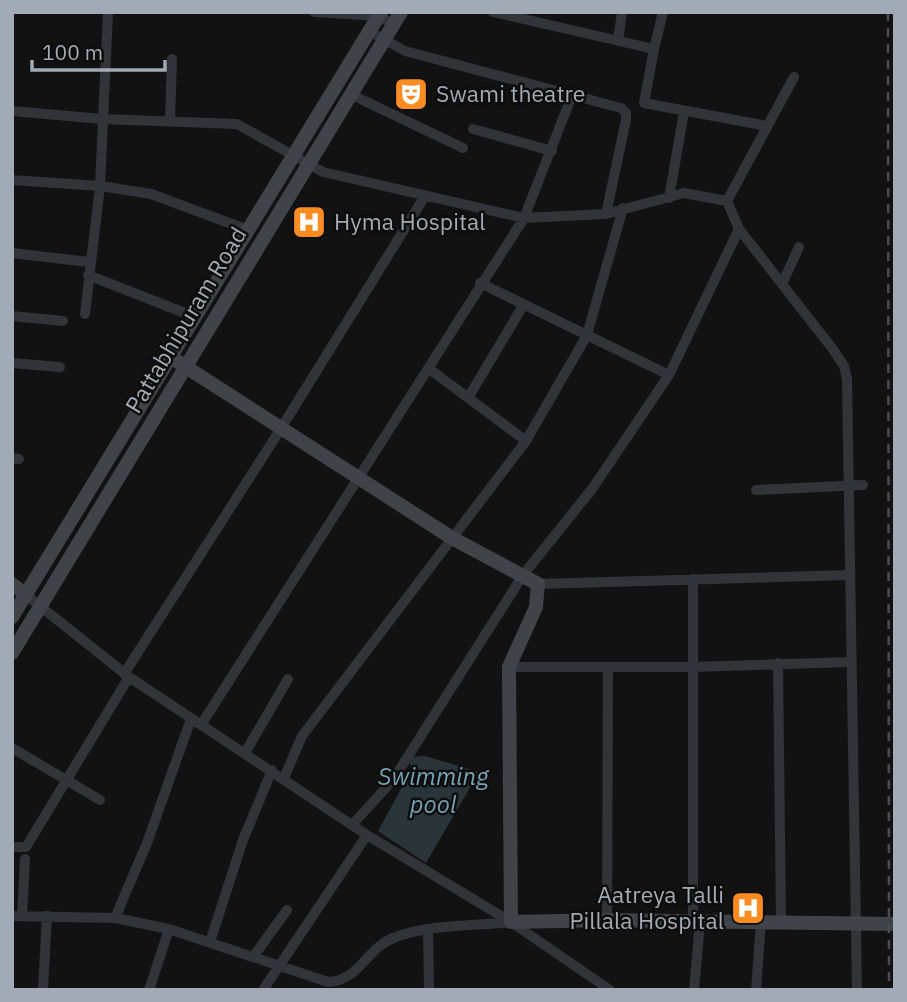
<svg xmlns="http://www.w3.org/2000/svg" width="907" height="1002" viewBox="0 0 907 1002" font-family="'IBM Plex Sans',sans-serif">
  <rect width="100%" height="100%" fill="#121213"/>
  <!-- water -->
  <path fill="#293539" d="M425,756L479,772L426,863L378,831L412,769L408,757Z"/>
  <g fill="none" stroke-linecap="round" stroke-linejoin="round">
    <!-- street -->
    <path stroke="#323439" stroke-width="10" d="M314,12L379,16L393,24
      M493,12L654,49L644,103L767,126
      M369,31L405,51L621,108L626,113V120L606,214
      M618,41L622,12
      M654,49L663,12
      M794,77L727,201L739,229L832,348L844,366L847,379L857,990
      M350,94L463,148
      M12,111L102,119L237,124L323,172L524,218L606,214L684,193L727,201
      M170,120L172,59
      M473,129L552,151
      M12,180L100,186L151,194L248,230
      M669,198L684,112
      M12,253L89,262
      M88,275L195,317
      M480,283L669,375
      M782,284L799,247
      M85,314L100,186L108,12
      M12,316L63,321
      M12,363L60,367
      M428,368L526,441
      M468,398L524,304
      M12,458L19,459
      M756,490L863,485
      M538,584L849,575
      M25,594L129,677L367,835L511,922L610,990
      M778,663L781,922
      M509,667H691L851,662
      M124,674L280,430L425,196
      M201,725L524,218L573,93
      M12,748L100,800
      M245,753L288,679
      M284,778L302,736L526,441L587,335L623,208
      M352,825L393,780L523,575L592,489L669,375L739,229
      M12,847H26L129,677
      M12,916L115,918L169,929L328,982C359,981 366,949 393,938C429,924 473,926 511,922
      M22,916L25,859
      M115,918L147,843L191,719
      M607,920L608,667
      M693,922V579
      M428,930L429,990
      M210,942L243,840L272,770
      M253,957L287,910
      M43,990L47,916
      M149,990L169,929
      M263,990L367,835
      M694,990L700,923
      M756,990L761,922"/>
    <!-- secondary -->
    <path stroke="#404449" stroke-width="14" d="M172,358L452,538L538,584L536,607L509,667L511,922L607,920L895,924
      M12,584L25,594
      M12,617L381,12
      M12,653L401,12"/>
    <!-- rail -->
    <path stroke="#494d52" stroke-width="2.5" stroke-dasharray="9 7" stroke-linecap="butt" d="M888,12L889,990"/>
  </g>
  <!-- icons -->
  <defs>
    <g id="theatre-square" transform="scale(1.75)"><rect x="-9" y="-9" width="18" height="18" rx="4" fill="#fb8c22" stroke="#0d0d0e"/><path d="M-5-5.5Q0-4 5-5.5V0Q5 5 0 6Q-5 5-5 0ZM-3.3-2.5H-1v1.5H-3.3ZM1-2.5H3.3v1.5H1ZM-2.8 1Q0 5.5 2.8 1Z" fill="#fff"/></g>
    <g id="hospital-square" transform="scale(1.75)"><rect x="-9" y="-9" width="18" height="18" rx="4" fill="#fb8c22" stroke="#0d0d0e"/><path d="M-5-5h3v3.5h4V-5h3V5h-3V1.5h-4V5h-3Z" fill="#fff"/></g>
  </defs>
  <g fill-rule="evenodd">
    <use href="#theatre-square" x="411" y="94"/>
    <use href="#hospital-square" x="309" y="222"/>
    <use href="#hospital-square" x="748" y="908"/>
  </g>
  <g text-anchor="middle" stroke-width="5" stroke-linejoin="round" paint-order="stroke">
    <!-- poi labels -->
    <g font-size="23" fill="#a2abb5" stroke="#0d0d0e" text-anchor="start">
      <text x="436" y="102">Swami theatre</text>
      <text x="334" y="230">Hyma Hospital</text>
      <text x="724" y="903" text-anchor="end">Aatreya Talli<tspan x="724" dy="26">Pillala Hospital</tspan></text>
    </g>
    <!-- street labels -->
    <g font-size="23" fill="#a2abb5" stroke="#0d0d0e">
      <text transform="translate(186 320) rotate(-59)" y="8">Pattabhipuram Road</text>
    </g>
    <!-- water labels -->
    <g font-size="24" font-style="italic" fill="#77a1b2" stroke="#0d0d0e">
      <text x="433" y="785">Swimming<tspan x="433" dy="28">pool</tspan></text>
    </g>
  </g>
  <!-- border -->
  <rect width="907" height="1002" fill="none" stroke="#a2abb5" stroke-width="28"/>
  <!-- scale -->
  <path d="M32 60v10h133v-10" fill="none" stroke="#a2abb5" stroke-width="3.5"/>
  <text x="42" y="60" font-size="21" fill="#a2abb5" stroke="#0d0d0e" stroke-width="5" paint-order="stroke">100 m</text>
</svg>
